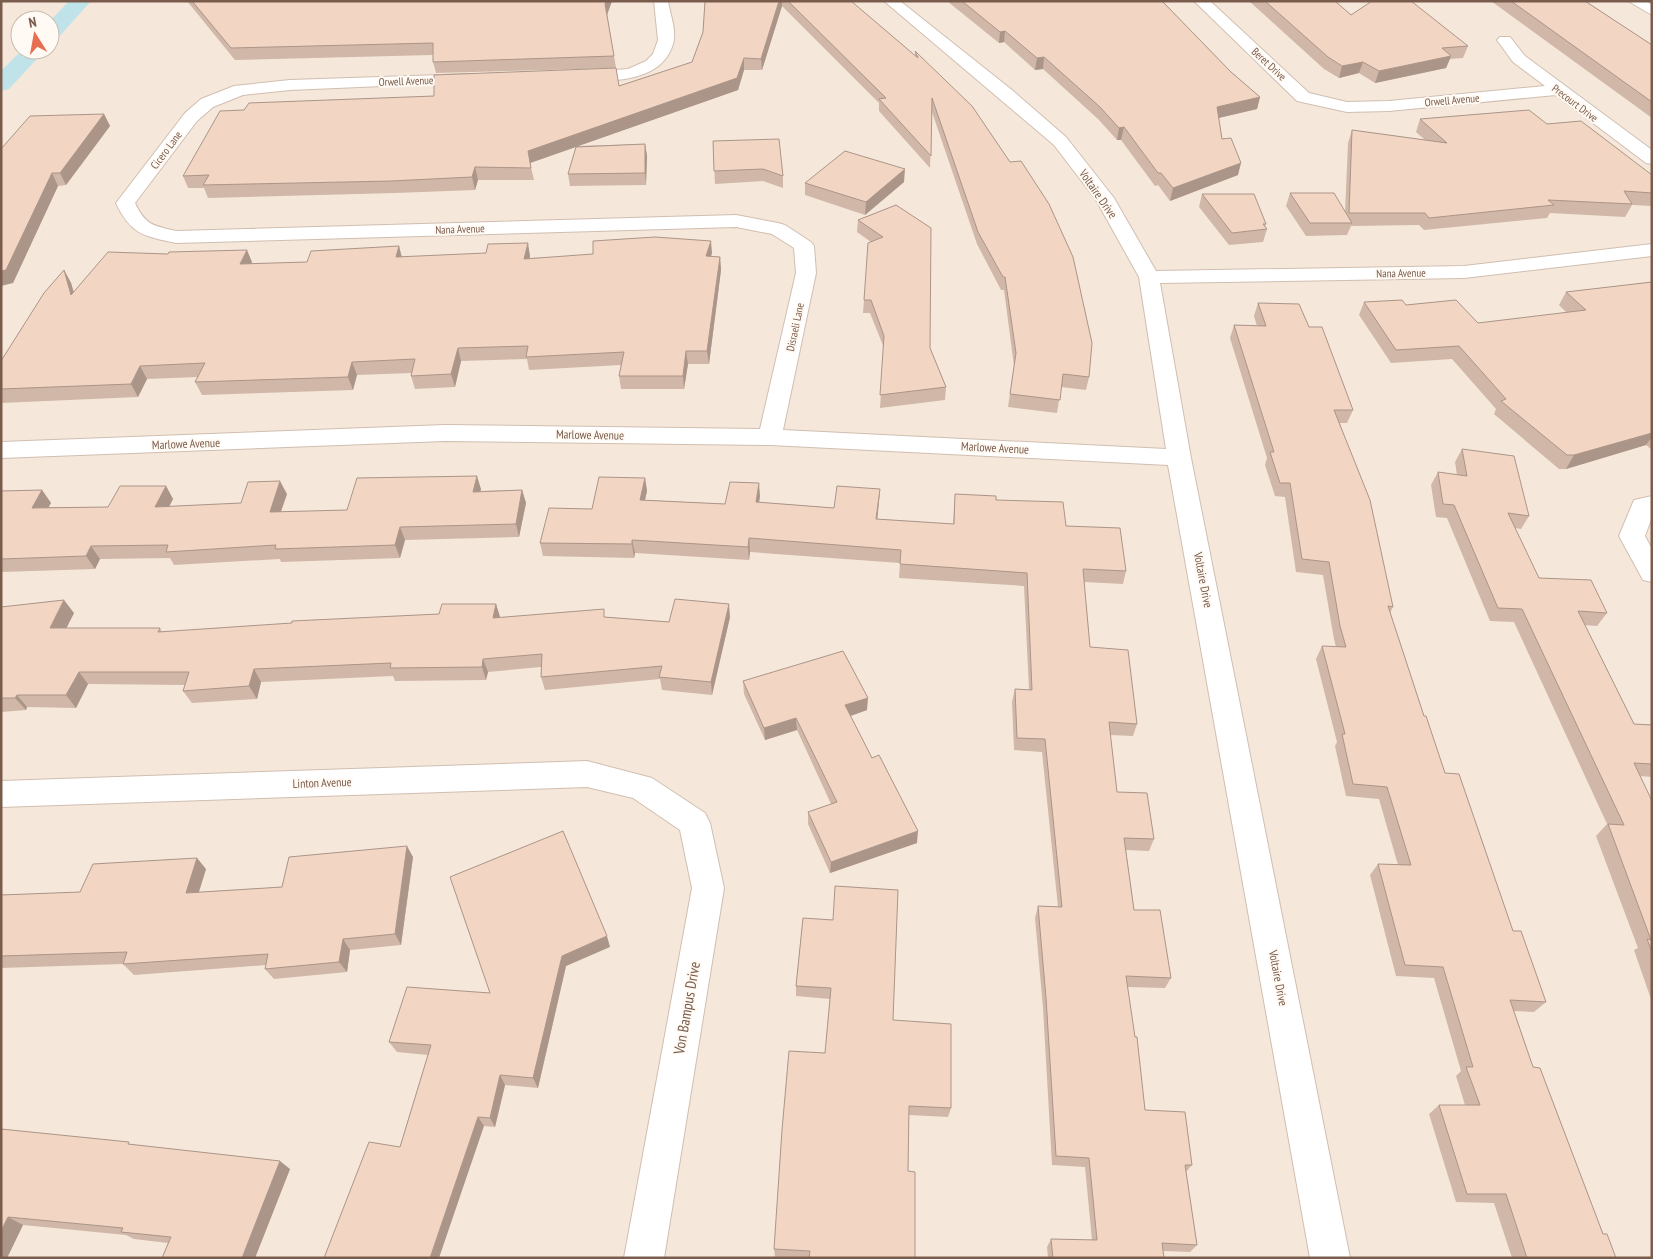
<svg xmlns="http://www.w3.org/2000/svg" width="1653" height="1259" viewBox="0 0 1653 1259" font-family="'PT Sans Narrow',sans-serif">
  <rect width="100%" height="100%" fill="#fdf6ec"/>
  <!-- residential -->
  <path fill="#f5e8da" fill-rule="evenodd" d="M1,1H1652V1258H1ZM20,20H50V50H20Z"/>
  <g fill="none" stroke-linecap="round" stroke-linejoin="round">
    <!-- canal -->
    <path fill="#bfe3e8" fill-rule="evenodd" d="M69,1H91L58,38L50,39V21Z
      M22,50H45L9,89L1,91V71Z"/>
    <!-- minor casing -->
    <g stroke="#d1beb0" stroke-width="2">
      <path id="minor" d="M654,1H668C670,14 677,31 673,44C664,75 630,80 602,81C593,81 584,82 575,79L573,76L575,73L628,69L646,61L653,54L658,40Z
        M884,1H900L1012,90L1066,137L1114,198L1156,271L1464,266L1652,244V256L1464,278L1160,283L1191,458L1350,1258H1310L1168,465L770,445L445,441L1,458V442L445,425L760,429L796,273L794,248L772,234L736,227L176,243C144,236 131,235 116,203L185,113L201,99L234,86L290,80L470,74L476,76L478,79L476,82L290,90L243,95L213,107L197,121L135,203C145,225 154,226 176,231L736,215L778,223L785,225L811,242L814,246L816,273L783,430L1166,449L1139,277L1096,200L1054,145Z
        M1194,1H1210L1309,93L1347,102L1389,101L1545,86L1513,62L1497,40L1500,37H1510L1525,56L1652,150V164L1646,163L1556,95L1389,111L1347,112L1297,101Z
        M1628,1H1646L1652,5V15Z
        M1652,496V517L1645,536L1652,549V582L1643,580L1619,536L1634,500Z
        M587,761L652,778L705,813L710,823L724,888L664,1258H624L692,888L680,830L633,798L587,787L1,807V781Z"/>
    </g>
    <!-- minor -->
    <use href="#minor" fill="#fff" fill-rule="evenodd"/>
  </g>
  <!-- wall -->
  <path fill="#d1b7a8" d="M187,1H612L607,14L616,68L436,73L433,62V55L235,60Z
    M705,1H851L915,56V51L1089,377L1086,390L1061,387L1057,413L1008,407L1014,366L1004,290H1001L977,244L932,112L930,168L879,111V103L782,6L762,70H744L738,90L578,146L645,144L647,156L646,185L570,186L568,174L576,147L530,163L534,180H478L475,190L395,193L208,198L204,188H188L183,176L244,110L434,96L619,86L692,62L703,32Z
    M947,1H1162L1231,72L1260,97L1257,109L1219,118L1222,139L1238,175L1170,201L1158,185L1155,186L1121,140H1117L1098,119L1043,69L1035,70L1004,42L999,43Z
    M1249,1H1335L1351,15L1468,46L1463,58L1450,59L1446,68L1375,83L1359,73L1339,78L1324,69Z
    M1491,1H1585L1652,45V118Z
    M104,114L110,126L66,185L58,186L13,283L1,149Z
    M1420,119L1547,124L1652,175V206L1632,205L1625,217L1550,213L1547,218L1424,230L1419,225L1351,226L1347,235L1306,236L1286,206L1290,193L1345,212L1348,143L1352,130L1425,140L1416,132Z
    M713,141L783,176V188L763,181L715,184Z
    M904,182L865,215L805,195V183Z
    M1202,194L1266,224L1265,227L1267,229L1263,242L1229,245L1199,207Z
    M896,205L930,348L946,387L945,400L880,408L884,348L870,313H863L864,300L871,242L857,232L858,220Z
    M399,246L402,257L530,256V258L712,253L711,256L720,257L721,270L709,364H688L684,389H621L619,376L621,365L529,370L527,359L461,361L455,387L415,389L411,376L412,373L357,375L353,390L202,395L195,382L198,377L147,379L138,397L1,403V361L64,270L71,283L74,292L252,262L251,264L307,262Z
    M1652,282V450L1646,445L1566,469H1559L1494,414L1496,409L1452,359L1391,363L1359,315L1364,302L1406,305L1478,323L1567,313L1559,305L1566,292Z
    M1258,303L1309,327L1353,410L1347,423H1340L1393,607L1390,613L1424,716L1445,773L1513,931L1546,1002L1534,1012L1514,1011L1533,1067L1603,1234L1616,1258H1512L1494,1203L1456,1202L1429,1114L1439,1105H1465L1456,1076L1461,1071L1434,978L1396,976L1370,875L1378,864L1398,865L1379,799L1346,796L1335,746L1337,742L1316,659L1322,646L1336,647L1334,639L1323,575L1296,572L1285,497L1275,496L1265,465L1267,458L1230,338L1234,325L1257,326L1254,316Z
    M1462,449L1529,516L1521,529L1515,528L1539,578L1607,613L1597,626L1584,625L1634,724L1652,725V777L1640,776L1652,801V1002L1634,950L1638,948L1596,836L1607,824L1514,622L1490,621L1447,518L1436,517L1431,485L1438,472L1457,475L1455,462Z
    M645,478L647,491L645,500L725,504L760,496L759,502L834,508L880,489L877,519L953,524L955,494L996,500L1066,526L1126,571L1123,584L1084,582L1090,647L1137,724L1133,736L1110,735L1117,792L1154,839L1149,851L1126,850L1134,910L1171,978L1165,988L1127,987L1145,1110L1192,1165L1186,1172L1197,1245L1190,1252L1163,1251L1164,1258H1048L1047,1247L1051,1239L1092,1240L1085,1167L1052,1165L1043,1008L1035,918L1038,906L1058,907L1042,752L1014,750L1012,702L1015,689L1029,690L1024,586L899,578L900,563L750,552L749,560L635,553L634,558L543,556L540,543L592,509Z
    M166,486L173,499L169,507L241,503L287,494L281,512L347,510L481,489L480,491L522,490L526,503L519,537L405,540L400,558L281,562L280,559L174,565L170,558L100,559L95,569L1,572V491L42,490L51,503L48,507H108Z
    M496,604L500,618L606,617L669,622L730,617L712,695L662,690L660,679L545,690L541,677V667L488,672L486,680L395,681L393,676L261,682L257,699L192,703L183,691L185,685L88,684L76,708L27,707L26,710L1,712V607L74,613L66,628H160L162,632L439,614Z
    M743,681L867,710L850,716L917,843L830,873L808,824V812L831,804L797,730L765,740L744,694Z
    M413,857L401,945L350,950L347,972L274,979L265,969L266,965L134,975L123,964L1,968V895L80,892L206,869L199,892L282,887Z
    M803,918L893,1020L951,1108L948,1117L909,1115L908,1171L915,1258H802L775,1257L774,1249L825,1053L830,999L796,996V986Z
    M610,947L566,966L538,1088L505,1085L495,1127L484,1126L400,1147L428,1055L397,1052L389,1042Z
    M1,1129L133,1145L290,1169L255,1258H162L168,1243L134,1239L126,1235L23,1225L7,1258H1Z"/>
  <!-- shaded-wall -->
  <path fill="#aa9588" d="M606,1H612L607,15L605,4Z
    M779,1H782V6L762,70L761,59Z
    M1005,31L1004,42L999,43L1000,32Z
    M1451,56L1446,68L1375,83L1379,71Z
    M1044,57L1043,69L1035,70L1037,58Z
    M744,58V70L738,90L530,163L528,151Z
    M1363,62L1359,73L1339,78L1342,66Z
    M1260,97L1257,109L1214,119L1217,107Z
    M104,114L110,126L66,185L60,173Z
    M1124,127L1121,140H1117L1119,128Z
    M645,144L647,156L646,185L645,173Z
    M1241,163L1238,175L1170,201L1173,188Z
    M475,167L478,180L475,190L472,177Z
    M905,169L904,182L865,215L866,202Z
    M52,173L58,186L13,283L1,286V271Z
    M711,241L712,253L707,268L706,256Z
    M528,243L530,256L526,271L524,259Z
    M399,246L402,259L396,257Z
    M247,250L252,262L245,277L240,264Z
    M720,257L721,270L709,364L707,351Z
    M64,270L71,283L78,308L71,295Z
    M458,348L461,361L455,387L451,374Z
    M686,351L688,364L684,389L683,376Z
    M352,362L357,375L353,390L348,377Z
    M140,366L147,379L138,397L131,384Z
    M1652,433V437L1646,445L1566,469L1574,455Z
    M477,476L481,489L477,505L473,492Z
    M645,478L647,491L642,513L640,500Z
    M280,481L287,494L276,525L270,512Z
    M759,483L760,496L757,515L756,502Z
    M166,486L173,499L162,520L155,507Z
    M880,489L879,502L876,532V519Z
    M42,490L51,503L41,521L32,508Z
    M522,490L526,503L519,537L516,524Z
    M400,527L405,540L400,558L395,545Z
    M749,538L750,552L749,560L748,547Z
    M632,540L635,553L634,558L632,544Z
    M91,546L100,559L95,569L86,556Z
    M64,600L74,613L60,641L50,628Z
    M496,604L500,617L497,631L493,618Z
    M729,604L730,617L712,695L711,682Z
    M483,659L488,672L486,680L482,667Z
    M254,669L261,682L257,699L249,686Z
    M79,672L88,684L76,708L66,695Z
    M17,695L27,707L26,710L15,698Z
    M868,698L867,710L845,718V705Z
    M796,718L797,730L765,740L764,728Z
    M918,831L917,843L830,873L831,862Z
    M407,846L413,857L401,945L395,934Z
    M197,858L206,869L195,904L186,893Z
    M607,936L610,947L566,966L538,1088L533,1078L562,956Z
    M343,939L350,950L347,972L339,962Z
    M500,1075L505,1085L495,1127L490,1118Z
    M478,1117L484,1126L439,1258H430Z
    M280,1161L290,1169L255,1258H242Z
    M8,1217L23,1225L7,1258H1V1231Z"/>
  <!-- building -->
  <path fill="#f3d5c3" stroke="#aa9588" d="M192,1H606L605,4L614,56L433,62V43L231,48Z
    M705,1H779L761,59L744,58L737,78L528,151L531,168L475,167L472,177L391,181L203,185L209,175L183,176L220,111L244,110L249,103L434,96V75L616,68L619,86L692,62L703,32Z
    M788,1H851L918,58L915,51L972,106L1010,162L1021,161L1049,204L1073,257L1092,343L1089,377L1063,374L1060,400L1010,394L1016,353L1005,277H1003L978,232L932,98L931,156L879,99L886,98Z
    M962,1H1162L1231,72L1260,97L1217,107L1222,139L1231,138L1241,163L1173,188L1161,173H1158L1124,127L1119,128L1100,107L1044,57L1037,58L1005,31L1000,32Z
    M1265,1H1335L1351,15L1372,1H1411L1468,46L1442,48L1451,56L1379,71L1363,62L1342,66L1328,57Z
    M1511,1H1585L1652,45V102Z
    M1529,110L1547,124L1581,121L1652,175V193L1624,191L1632,204L1548,200L1554,205L1429,218L1425,213H1349L1352,130L1447,143L1420,119Z
    M104,114L60,173H52L6,270L1,271V149L30,116Z
    M779,139L783,176L763,169L714,171L713,141Z
    M645,144V173L568,174L576,147Z
    M845,151L905,169L866,202L805,183Z
    M1290,193H1334L1352,223H1310Z
    M1202,194H1254L1266,224H1263L1267,229L1232,233Z
    M896,205L931,228L930,348L946,387L880,395L884,336L871,300H864L868,243L883,237L858,220Z
    M655,237L711,241L706,256L720,257L707,351H686L683,376H619L624,352L526,357L528,346L458,348L451,374L411,376L415,359L352,362L348,377L195,382L205,363L140,366L131,384L1,389V361L44,293L64,270L71,295L108,252L168,254L169,252L247,250L240,264L307,262L311,251L399,246L396,257L486,253L488,244L528,243L524,259L593,254V241Z
    M1652,282V433L1574,455H1567L1501,401L1506,399L1459,346L1396,350L1364,302L1402,300L1406,305L1456,300L1478,323L1586,310L1566,292Z
    M1258,303L1299,304L1309,327H1322L1353,410H1334L1370,500L1393,607L1388,606L1424,716H1426L1445,773L1459,774L1513,931H1521L1546,1002L1510,1000L1533,1067L1540,1068L1603,1234H1607L1616,1258H1527L1506,1194H1467L1439,1105H1480L1466,1067H1473L1443,967L1405,965L1378,864L1411,865L1387,787L1353,784L1342,734H1345L1322,646L1346,647L1340,626L1329,562L1302,559L1290,483H1280L1270,452H1274L1234,325L1266,326Z
    M1462,449L1514,456L1529,516L1508,513L1539,578L1591,580L1607,613L1578,611L1634,724L1652,725V764L1634,763L1652,801V952L1647,939L1651,940L1608,824L1624,825L1522,609L1498,608L1454,505L1443,504L1438,472L1467,476Z
    M477,476L473,492L522,490L516,524L400,527L395,545L275,549L276,545L166,552L168,545L91,546L86,556L1,559V491L42,490L32,508L108,507L120,486H166L155,507L241,503L248,482L280,481L270,512L347,510L357,478Z
    M599,477L645,478L640,500L725,504L730,482L759,483L756,502L834,508L837,486L880,489L876,519L954,524L955,494L996,496V500L1063,502L1066,526L1120,528L1126,571L1083,569L1090,647L1128,650L1137,724L1109,722L1117,792L1147,793L1154,839L1124,838L1134,910H1160L1171,978L1126,976L1135,1037H1137L1145,1110L1185,1112L1192,1165H1185L1197,1245L1162,1243L1164,1258H1053L1051,1239L1097,1240L1089,1158L1056,1156L1046,998L1038,906L1062,907L1045,739L1017,738L1015,689L1032,690L1027,573L900,564L901,550L749,538L748,547L632,540V544L540,543L549,508L592,509Z
    M675,599L729,604L711,682L659,677L662,666L541,677L542,654L483,659L482,667L390,668L391,663L254,669L249,686L183,691L189,672H79L66,695H17L15,698H1V607L64,600L50,628H160L158,632L292,623V621L439,614L442,604H496L493,618L604,609V617L669,622Z
    M843,651L868,698L845,705L872,758L879,755L918,831L831,862L808,812L837,802L796,718L764,728L743,681Z
    M563,831L607,936L562,956L533,1078L500,1075L490,1118L478,1117L430,1258H324L369,1142L400,1147L431,1045L389,1042L407,987L490,993L450,877Z
    M407,846L395,934L343,939L339,962L265,969L268,954L123,964L127,952L1,956V895L80,892L93,864L197,858L186,893L282,887L289,857Z
    M835,886L898,890L893,1020L951,1024V1108L909,1106L908,1171L915,1172V1258H809L810,1251L774,1249L782,1130L789,1051L825,1053L831,988L796,986L803,918L833,920Z
    M1,1129L129,1142L128,1144L280,1161L242,1258H162L171,1237L121,1232L123,1228L8,1217L1,1231Z"/>
  <g text-anchor="middle" stroke-width="4" stroke-linejoin="round" paint-order="stroke">
    <!-- far-street labels -->
    <g font-size="11" fill="#7a5c4d" stroke="#fffaf3">
      <text transform="translate(1269 64) rotate(43)" y="4">Beret Drive</text>
      <text transform="translate(406 81) rotate(-2)" y="4">Orwell Avenue</text>
      <text transform="translate(1452 100) rotate(-5)" y="4">Orwell Avenue</text>
      <text transform="translate(1575 103) rotate(37)" y="4">Precourt Drive</text>
      <text transform="translate(166 150) rotate(-53)" y="4">Cicero Lane</text>
      <text transform="translate(460 229) rotate(-2)" y="4">Nana Avenue</text>
      <text transform="translate(1401 273) rotate(-1)" y="4">Nana Avenue</text>
      <text transform="translate(795 327) rotate(-78)" y="4">Disraeli Lane</text>
    </g>
    <!-- street labels -->
    <g font-size="12" fill="#7a5c4d" stroke="#fffaf3">
      <text transform="translate(1098 194) rotate(55)" y="4">Voltaire Drive</text>
      <text transform="translate(590 435) rotate(1)" y="4">Marlowe Avenue</text>
      <text transform="translate(186 444) rotate(-2)" y="4">Marlowe Avenue</text>
      <text transform="translate(995 448) rotate(3)" y="4">Marlowe Avenue</text>
      <text transform="translate(1203 580) rotate(79)" y="4">Voltaire Drive</text>
      <text transform="translate(322 783) rotate(-2)" y="4">Linton Avenue</text>
      <text transform="translate(1278 978) rotate(79)" y="4">Voltaire Drive</text>
    </g>
    <!-- near-street labels -->
    <g font-size="15" fill="#7a5c4d" stroke="#fffaf3">
      <text transform="translate(687 1008) rotate(-80)" y="5">Von Bampus Drive</text>
    </g>
  </g>
  <!-- border -->
  <rect width="1653" height="1259" fill="none" stroke="#7a5c4d" stroke-width="5"/>
  <!-- north arrow -->
  <g transform="translate(35 35) rotate(349)"><circle r="24" fill="#fffaf3" stroke="#cabbb1"/>
  <path d="M0-4L9 19L0 12L-9 19Z" fill="#e76f51"/>
  <text y="-8" font-size="14" font-weight="bold" text-anchor="middle" fill="#7a5c4d">N</text>
  </g>
</svg>
